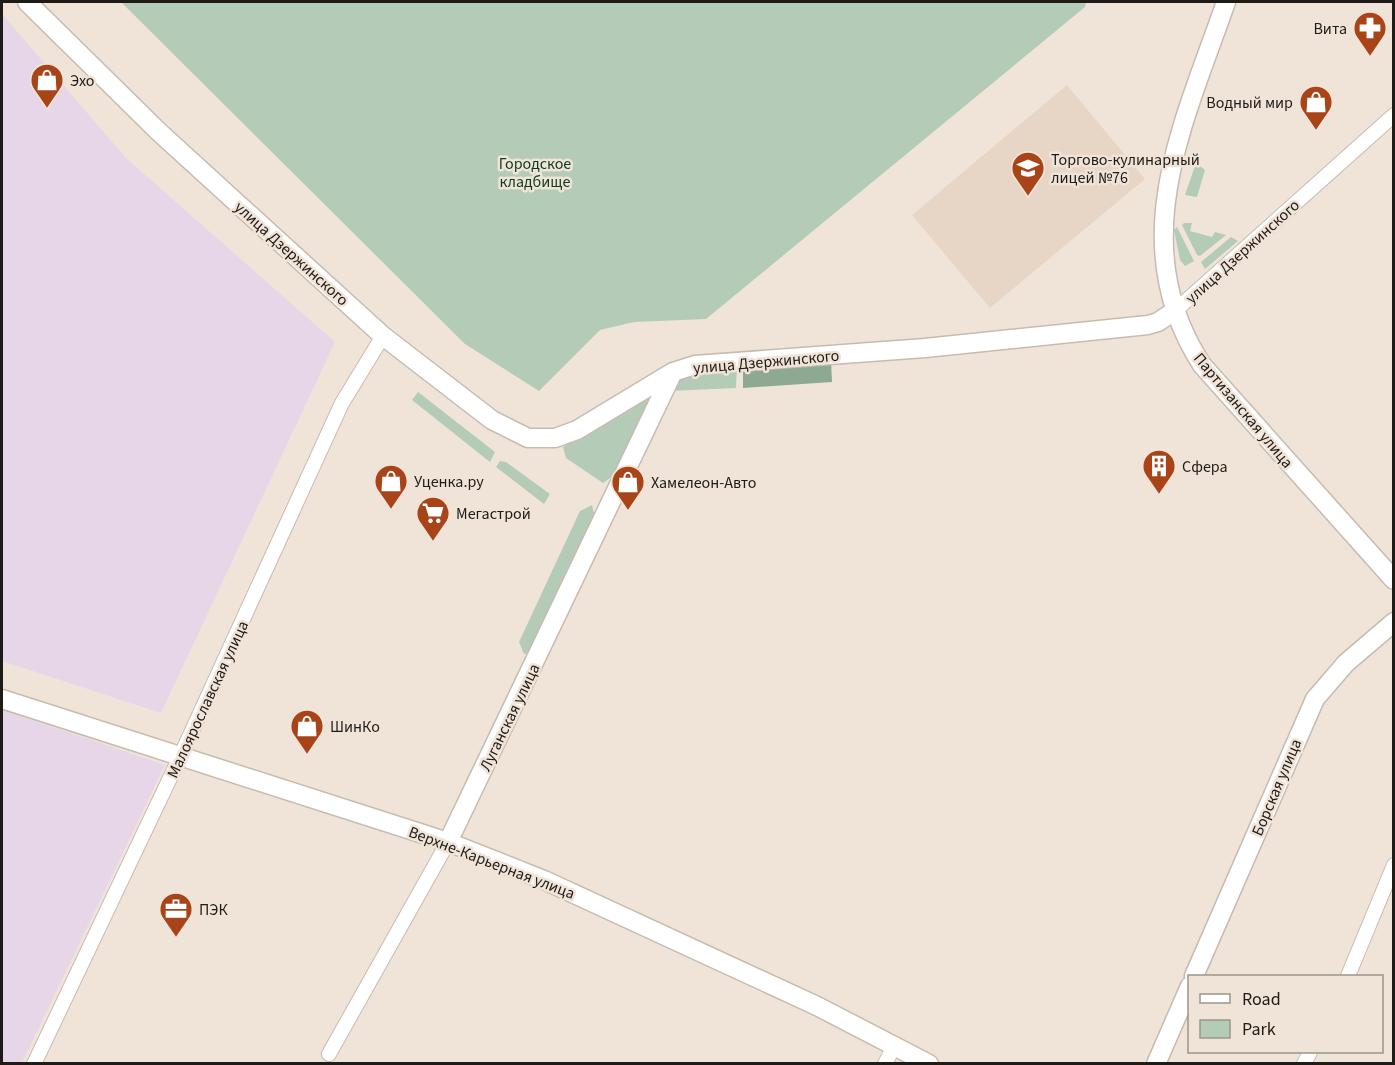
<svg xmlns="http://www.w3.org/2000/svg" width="1395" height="1065" viewBox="0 0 1395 1065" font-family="'Source Sans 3',sans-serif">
  <rect width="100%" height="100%" fill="#f0e4d8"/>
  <!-- industrial -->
  <path fill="#e7d6e8" d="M2,14L126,158L335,342L161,713L2,661Z
    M2,710L165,765L22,1063H2Z"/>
  <!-- education -->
  <path fill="#e7d5c5" d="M1067,85L1145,179L990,308L912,215Z"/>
  <!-- green -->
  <path fill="#b3cbb7" d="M121,2H1086L1085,7L706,319L634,322L600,330L539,391L465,344Z
    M1196,163L1205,170L1197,197L1185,195Z
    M1184,223H1192L1190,231L1212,237L1215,232L1226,235L1200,256L1197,255L1182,225Z
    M1177,227L1194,261L1185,266L1180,260L1174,230Z
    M1231,237L1238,241L1205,269L1201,262Z
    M737,364L736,388L669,391L683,372Z
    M659,386L613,476L603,483L566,458L563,447Z
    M418,392L495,452L490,462L412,400Z
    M500,461L506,462L550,494L544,504L496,467Z
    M592,505L595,517L530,653L524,654L519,642L580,511Z"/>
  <!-- forest -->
  <path fill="#8da992" d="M831,360L832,382L743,388V365Z"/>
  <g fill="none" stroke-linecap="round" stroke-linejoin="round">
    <!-- street casing -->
    <g stroke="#c6bbaf" stroke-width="16">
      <path id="street" d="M1176,310L1394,115
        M1348,976L1394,865
        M329,1054L448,842
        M34,1064L180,757L342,403L383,336
        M885,1064L895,1044
        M1304,1064L1310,1052"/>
    </g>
    <!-- secondary casing -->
    <g stroke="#c6bbaf" stroke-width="21">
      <path id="secondary" d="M27,2L159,132L383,336L492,420L528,438H555L577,430L673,372L695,365L925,348L1148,325L1158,322L1176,310
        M1226,2C1184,123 1123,243 1202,365L1394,580
        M2,699L448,842L544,880L817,1006L929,1064
        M448,842L673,372
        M1194,976L1315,699L1346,663L1394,622
        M1156,1064L1190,986"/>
    </g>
    <!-- street -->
    <use href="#street" stroke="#fff" stroke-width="14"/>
    <!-- secondary -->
    <use href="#secondary" stroke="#fff" stroke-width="18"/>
  </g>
  <!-- icons -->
  <defs>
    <g id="pharmacy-pin" transform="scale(1.725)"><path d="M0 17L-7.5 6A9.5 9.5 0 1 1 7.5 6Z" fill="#a94418" stroke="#f0e4d8"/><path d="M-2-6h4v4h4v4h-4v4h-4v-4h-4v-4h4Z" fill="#fff"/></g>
    <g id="shop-pin" transform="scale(1.725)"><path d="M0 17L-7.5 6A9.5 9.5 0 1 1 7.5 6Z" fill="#a94418" stroke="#f0e4d8"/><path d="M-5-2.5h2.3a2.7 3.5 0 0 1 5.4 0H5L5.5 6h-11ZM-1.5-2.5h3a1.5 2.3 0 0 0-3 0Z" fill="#fff"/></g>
    <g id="school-pin" transform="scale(1.725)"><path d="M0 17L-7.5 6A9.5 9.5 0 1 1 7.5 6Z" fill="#a94418" stroke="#f0e4d8"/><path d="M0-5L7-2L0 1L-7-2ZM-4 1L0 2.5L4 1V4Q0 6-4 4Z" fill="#fff"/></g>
    <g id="building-pin" transform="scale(1.725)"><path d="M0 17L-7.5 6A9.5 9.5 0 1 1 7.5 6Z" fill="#a94418" stroke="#f0e4d8"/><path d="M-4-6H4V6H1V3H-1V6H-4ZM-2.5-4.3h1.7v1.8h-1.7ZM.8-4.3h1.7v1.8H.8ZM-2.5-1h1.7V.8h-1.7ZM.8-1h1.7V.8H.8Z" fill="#fff"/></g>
    <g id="supermarket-pin" transform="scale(1.725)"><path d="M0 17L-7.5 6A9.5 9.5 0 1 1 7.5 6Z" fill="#a94418" stroke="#f0e4d8"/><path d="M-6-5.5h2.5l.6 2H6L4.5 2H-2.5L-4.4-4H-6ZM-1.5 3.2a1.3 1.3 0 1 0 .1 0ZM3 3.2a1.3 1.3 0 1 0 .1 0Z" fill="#fff"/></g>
    <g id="office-pin" transform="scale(1.725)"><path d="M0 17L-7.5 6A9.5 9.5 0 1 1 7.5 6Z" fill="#a94418" stroke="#f0e4d8"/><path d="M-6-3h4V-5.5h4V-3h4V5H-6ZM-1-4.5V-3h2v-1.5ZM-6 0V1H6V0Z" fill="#fff"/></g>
  </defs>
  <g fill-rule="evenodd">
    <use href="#pharmacy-pin" x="1370" y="28"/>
    <use href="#shop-pin" x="47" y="80"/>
    <use href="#shop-pin" x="1316" y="102"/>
    <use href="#school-pin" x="1028" y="168"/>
    <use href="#building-pin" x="1159" y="466"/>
    <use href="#shop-pin" x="391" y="481"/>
    <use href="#shop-pin" x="628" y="482"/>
    <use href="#supermarket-pin" x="433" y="513"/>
    <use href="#shop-pin" x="307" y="726"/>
    <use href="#office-pin" x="176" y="909"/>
  </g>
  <g text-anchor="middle" stroke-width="5" stroke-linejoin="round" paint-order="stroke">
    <!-- poi labels -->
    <g font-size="16" fill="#1f1b16" stroke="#f0e4d8" text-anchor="start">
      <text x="1347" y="34" text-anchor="end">Вита</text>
      <text x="70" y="86">Эхо</text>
      <text x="1293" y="108" text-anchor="end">Водный мир</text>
      <text x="1051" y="165">Торгово-кулинарный<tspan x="1051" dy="18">лицей №76</tspan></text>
      <text x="1182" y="472">Сфера</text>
      <text x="414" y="487">Уценка.ру</text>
      <text x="651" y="488">Хамелеон-Авто</text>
      <text x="456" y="519">Мегастрой</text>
      <text x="330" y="732">ШинКо</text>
      <text x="199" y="915">ПЭК</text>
    </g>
    <!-- park labels -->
    <g font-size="16" fill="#0b3c1c" stroke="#f0e4d8">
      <text x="535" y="169">Городское<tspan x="535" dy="18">кладбище</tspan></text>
    </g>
    <!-- street labels -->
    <g font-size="16" fill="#1f1b16" stroke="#f0e4d8">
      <text transform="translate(1242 251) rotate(-42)" y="6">улица Дзержинского</text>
      <text transform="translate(292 253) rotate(42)" y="6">улица Дзержинского</text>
      <text transform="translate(766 361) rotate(-5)" y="6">улица Дзержинского</text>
      <text transform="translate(1244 410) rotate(50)" y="6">Партизанская улица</text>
      <text transform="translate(207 699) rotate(-65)" y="6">Малоярославская улица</text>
      <text transform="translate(509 717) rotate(-64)" y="6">Луганская улица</text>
      <text transform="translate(1276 787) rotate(-67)" y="6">Борская улица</text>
      <text transform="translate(492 862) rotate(21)" y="6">Верхне-Карьерная улица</text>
    </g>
  </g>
  <!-- border -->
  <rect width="1395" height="1065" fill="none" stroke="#1f1b16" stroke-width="6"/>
  <!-- legend -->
  <rect x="1188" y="975" width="195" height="78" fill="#f0e4d8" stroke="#9c948a" stroke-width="1.5"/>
  <rect x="1200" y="994" width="30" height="9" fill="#ffffff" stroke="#9c948a" stroke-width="1.5"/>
  <text x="1242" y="1005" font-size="18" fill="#1f1b16">Road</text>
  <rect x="1200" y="1020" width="30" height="18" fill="#b3cbb7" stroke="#9c948a" stroke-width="1.5"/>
  <text x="1242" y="1035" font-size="18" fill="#1f1b16">Park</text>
</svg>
